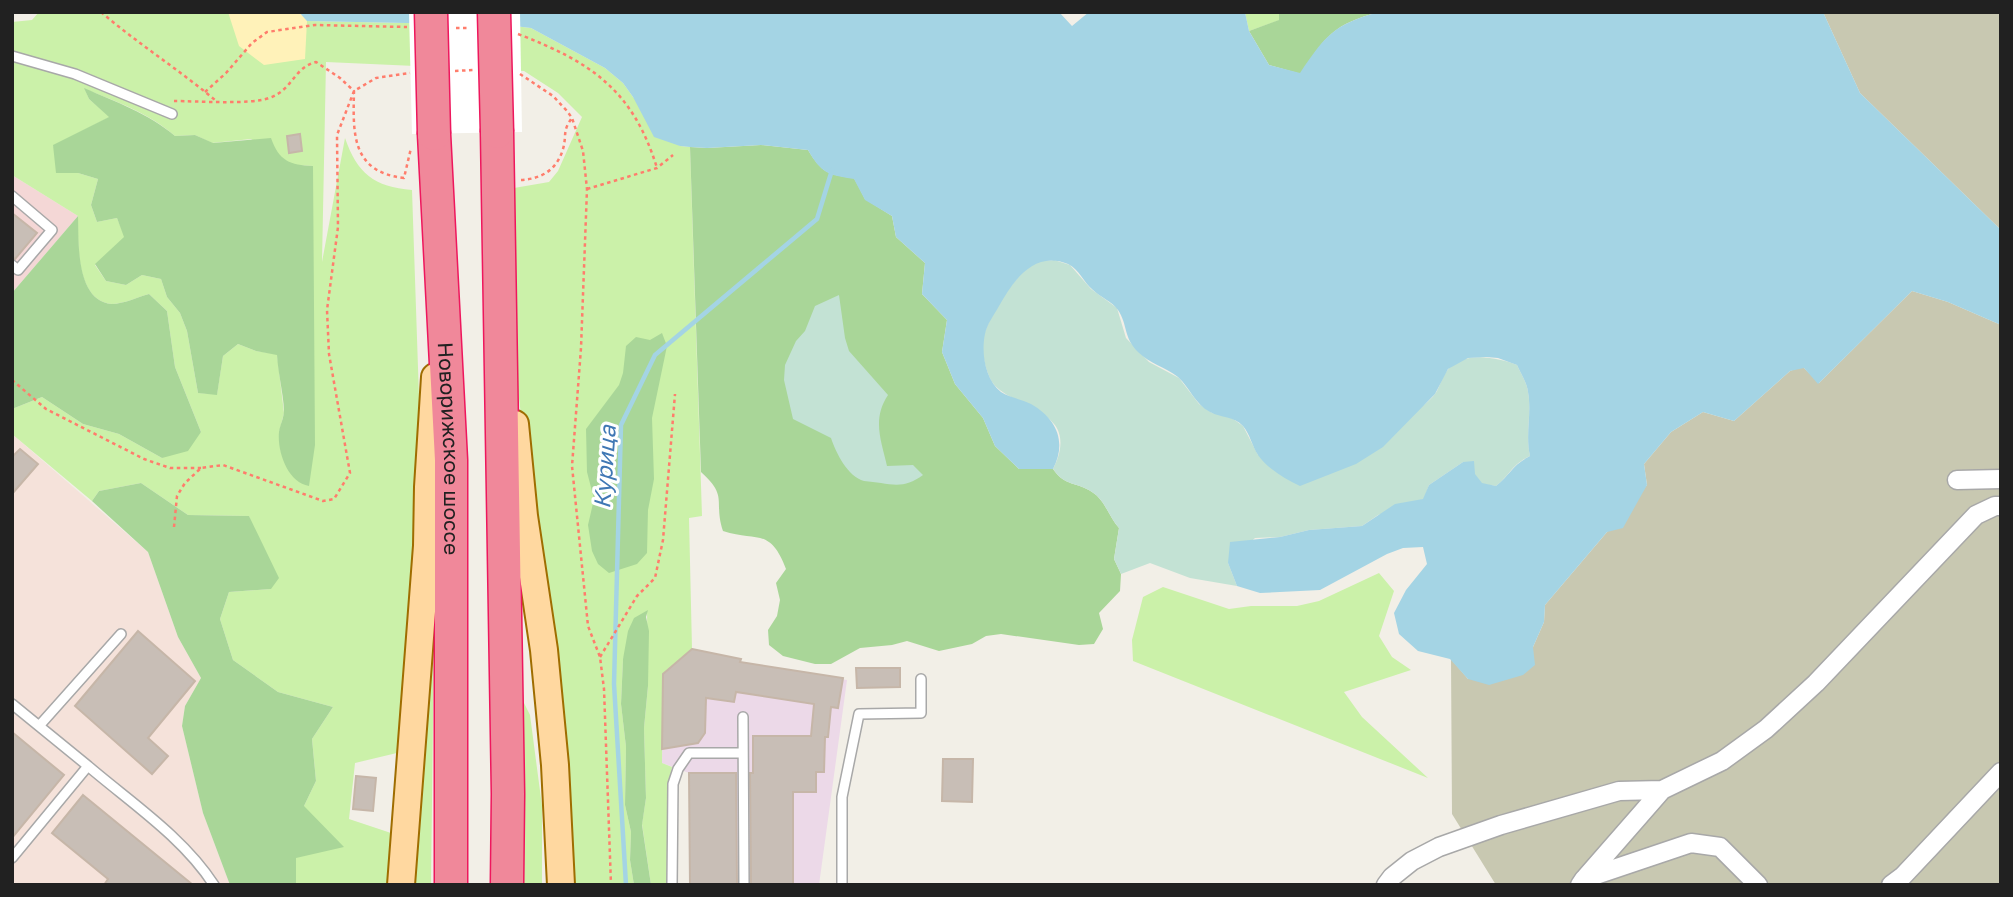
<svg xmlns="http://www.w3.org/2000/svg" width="2013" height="897" viewBox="0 0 2013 897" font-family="'Golos Text',sans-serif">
  <rect width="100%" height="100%" fill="#f2efe7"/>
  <!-- commercial -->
  <path fill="#f4d7d6" d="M12,175L78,216L12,293Z"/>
  <!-- industrial -->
  <path fill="#ecd9e8" d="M701,653L741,659V663L847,680L819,885H690L689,773L662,763L663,674Z"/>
  <!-- military -->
  <path fill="#f5e2da" d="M12,434L148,552L178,637L201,678L185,706L182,726L203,813L230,885H12Z"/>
  <!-- construction -->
  <path fill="#c8c8b1" d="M1823,12H2001V230L1860,93Z
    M1912,291L1948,302L2001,325V885H1496L1452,814L1451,659L1468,679L1533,647L1544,622L1545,605L1647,485L1644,464L1671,432L1703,412L1734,421L1790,371L1798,368H1804L1819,383Z"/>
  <!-- grass -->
  <path fill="#cbf1a9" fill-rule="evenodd" d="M39,12H299L307,21L505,25L531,28L605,68L623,83L633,97L680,146L690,147L702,516L689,518L692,649L663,674L662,763L672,767L667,792L668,885H651L642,824L646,798L644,728L648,686L647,611L623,659L621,704L626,747L625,805L631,832L630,860L634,885H570L534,523L518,390L514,188L549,182L558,171L582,117L558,93L524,71L326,62L322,262L345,138C357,173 374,187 412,190L419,397V490L401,752L355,763L349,819L394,834L391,885H296V858L304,806L316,781L312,739L333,707L278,692L233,660L220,619L229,592L271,589L249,516L188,515L141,483L99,491L92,501L12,434V409L42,397L83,424L119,434L162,458L201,432L175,367L167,311L149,294C138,297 123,304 112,304C75,301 78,241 78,216L12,175V22L32,20ZM85,89C117,102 149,113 175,136L195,135L212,143L251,139L293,165L313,166L281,452L279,433L284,413L277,354L256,351L238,344L223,356L217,394L198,393L187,331L180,313L167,297L161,279L142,275L126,285L106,281L95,265L125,237L117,218L97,222L91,205L98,179L78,173L53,146L110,117L89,99Z
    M1245,12H1279L1280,20L1249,31Z
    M1379,573L1394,591L1379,636L1392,657L1411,670L1344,692L1362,717L1428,778L1133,661L1132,640L1143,597L1163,587L1229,609L1251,606H1297L1319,601Z
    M431,629L434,633L431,885H410Z
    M520,695L530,715L542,806V885H522Z"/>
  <!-- forest -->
  <path fill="#a9d698" d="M1279,12H1379C1334,24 1325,36 1301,74L1269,65L1249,31L1279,20Z
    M84,88C116,102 148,113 175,136L195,135L213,143L271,138C279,161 290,165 313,166L315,445L309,486C288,483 277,452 279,432C280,425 284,418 284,410C283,392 278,373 277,355L256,351L238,344L223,356L217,395L198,393L187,331L180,313L167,297L161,279L142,275L126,285L106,281L95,264L124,237L117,218L97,222L91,205L98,179L78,173H56L53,145L109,117L89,99Z
    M761,145L808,150C822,173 828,175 854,178L865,199L892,216L896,237L925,263L922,294L947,320L942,352L955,384L983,418L995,446L1019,469H1053C1065,487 1078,482 1092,492C1105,500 1109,517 1119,528L1114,559L1121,574L1120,591L1099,613L1103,629L1094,644L1079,645L1001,634L986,636L972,644L939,651L907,641L892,645L860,648L831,664H815L783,656L769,645L768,630L777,616L780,600L776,583L786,569C770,527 757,542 723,531C713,501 729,497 701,472L690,147L707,148Z
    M78,216C79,241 75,301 112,304C123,304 138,297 149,294L167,311L175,367L201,432L188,451L162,458L119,434L83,424L42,397L12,409V293Z
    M662,333L667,346L652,418L654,479L648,510L647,553L637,564L609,573L598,564L592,551L588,525L594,499L587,472L586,429L619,385L623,373L626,346L636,337L650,340Z
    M141,483L188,515L249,516L279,578L271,589L229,592L220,619L233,660L278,692L333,707L312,739L316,781L304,806L344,847L296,858V885H230L203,813L182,726L185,706L201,678L178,637L148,552L92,501L99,491Z
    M648,610L646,617L649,631L648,686L644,728L646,798L642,825L651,885H634L630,860L631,832L625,805L626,747L621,704L623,659L628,631L634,618Z"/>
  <!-- wetland -->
  <path fill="#c3e2d4" d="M1054,260L1070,265L1091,289L1117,308L1126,338L1149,362L1179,378L1199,404L1212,413L1229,416L1243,426L1258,455L1417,410C1424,405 1432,399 1437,391C1440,385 1442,378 1446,372C1461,350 1497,357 1517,365C1521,374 1527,383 1528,392C1532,414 1525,433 1530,456C1511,465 1511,474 1496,486L1482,484L1463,462L1429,485L1424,499L1378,515L1362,526L1309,530L1280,537L1255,538L1228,563L1237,586L1190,578L1150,563L1121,574L1114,559L1119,528C1109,517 1105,500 1092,492C1078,482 1065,487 1053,469C1060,456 1065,437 1054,424C1036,402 1007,402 992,382C987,374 982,355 982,345C983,323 1017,269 1038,262C1042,260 1049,261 1054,260Z
    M839,295L845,338L849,351L888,395C872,419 881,440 887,466L913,465L923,475C908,486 898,486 881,483C876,482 870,482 864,481C848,477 836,453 831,438L793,419L784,380L785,365L796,341L805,331L815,306Z"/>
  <!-- sand -->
  <path fill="#fff2b9" d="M228,12H299L307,21L305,59L264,65L239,46Z"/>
  <!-- water -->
  <path fill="#a4d4e4" d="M299,12H1059L1072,26L1089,12H1245L1249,31L1269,65L1300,73C1325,36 1334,24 1379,12H1823L1860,93L2001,230V325L1948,302L1912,291L1818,384L1804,368L1790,371L1734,421L1703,412L1671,432L1644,464L1647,485L1623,528L1607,532L1545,605L1544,622L1533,647L1535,665L1523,675L1489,685L1468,679L1450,659L1418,651L1399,634L1394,613L1406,590L1427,564L1423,547L1403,548L1387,554L1320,590L1260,593L1237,586L1228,563L1230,542L1280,537L1309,530L1362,526L1395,504L1423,499L1429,485L1463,462L1474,461L1475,474L1482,483L1496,486C1511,474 1512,465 1530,456C1525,434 1532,414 1528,392C1527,383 1521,374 1517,365L1498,358L1486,357L1468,358L1448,369L1435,394L1383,447L1356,464L1300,486C1285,479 1267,468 1258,455C1252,446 1250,434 1243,426C1234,416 1221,418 1210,412C1195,404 1190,388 1178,377C1165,367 1150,364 1138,352C1123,337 1128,325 1118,310C1113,302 1100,297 1093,290C1084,283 1079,269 1068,264C1034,250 1014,280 999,306C994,315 987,324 985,334C981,352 985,380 1001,392C1010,398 1022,399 1031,404C1057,419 1067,442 1053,469H1019L995,446L983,418L955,384L942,352L947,320L922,294L925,263L896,237L892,216L865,200L854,179C828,175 821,173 808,150L761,145L707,148L690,147L680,146L654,137L633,97L623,83L605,68L531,28L505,25L307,21Z"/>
  <!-- pier -->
  <path fill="#fff" d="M409,12H520L522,132L412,134Z"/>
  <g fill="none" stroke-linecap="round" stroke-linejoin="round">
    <!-- stream -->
    <path stroke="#a4d4e4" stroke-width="4.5" d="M626,885L614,684L621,425L655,355L817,219L832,170"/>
  </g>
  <!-- building -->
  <path fill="#c8beb6" stroke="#c6b6a8" stroke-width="2" d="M300,134L302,151L289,153L287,136Z
    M12,213L37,233L15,259L12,258Z
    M20,449L38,464L12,494V457Z
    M138,631L195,681L148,738L168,756L152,774L75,706Z
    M692,649L741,659L740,662L843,678L838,708L831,707L828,737H825L824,772H816V792H793V885H751L750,773H753V736H811L814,704L736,692L734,702L706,698L705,733L698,743L662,749L663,674Z
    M856,668H900V687L857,688Z
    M12,732L64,775L12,838Z
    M943,759H973L972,802L942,801Z
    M689,773H736L737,885H690Z
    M356,776L376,778L373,811L353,809Z
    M83,795L193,885H104L108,879L52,833Z"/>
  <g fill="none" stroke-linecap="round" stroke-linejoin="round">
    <!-- service casing -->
    <g stroke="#a8a8a8" stroke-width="12">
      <path id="service" d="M12,56L75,74L172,114
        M12,196L52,230L18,270L12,265
        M12,704L88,766L12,858
        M743,717L744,885
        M39,726L121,634
        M88,766C130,802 183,837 214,885
        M672,885L673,784L678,769L689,753H743
        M842,885V797L859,714L921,713V679"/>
    </g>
    <!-- minor casing -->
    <g stroke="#a8a8a8" stroke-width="21">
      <path id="minor" d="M1957,480L2001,479
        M1586,877L1662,790
        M1386,885L1392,877L1412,861L1439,847L1501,825L1619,791L1662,790L1722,761L1766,729L1816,683L1976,515L1995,506H2001
        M1580,885L1584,879L1691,843L1720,847L1758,885
        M1891,885L1903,876L2001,772"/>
    </g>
    <!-- primary casing -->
    <g stroke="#9f6d00" stroke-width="30">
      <path id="primary" d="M515,424L524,516L544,650L555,765L561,885
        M401,885L427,546L428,487L435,377"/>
    </g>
    <!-- motorway casing -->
    <g stroke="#ee175d" stroke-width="35">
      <g id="motorway">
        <path d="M497,132L508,794L507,885"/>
        <path id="s1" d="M434,134L451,460V885"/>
      </g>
    </g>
    <!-- path -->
    <path stroke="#ff7d6c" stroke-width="2.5" stroke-dasharray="3.5 3.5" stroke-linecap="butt" d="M101,12C137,43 178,69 215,100
      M456,28H470
      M518,34C591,62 633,90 657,168
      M455,71L473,70
      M520,74L553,96L567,111L572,118L583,151L587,189L581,348L572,466L588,626L600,657L604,689L611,885
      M205,92L226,73L252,43L267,32L315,25L407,27
      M174,101C196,101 250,105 269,98C293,90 293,68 316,62L340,78L354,91C353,133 351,172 404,178L411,148
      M521,180C541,179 557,170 563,149C567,135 562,131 572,118
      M587,189L657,168L673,155
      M12,380L46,409L144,459L170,468H201
      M174,527L177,496L185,483L201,468L223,465L323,501L334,499L350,473L329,354L327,310L338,227L337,135L354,91L376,78L410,73
      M600,657L637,596L655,578L663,540L675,394"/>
    <!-- service -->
    <use href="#service" stroke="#fff" stroke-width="9"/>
    <!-- minor -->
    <use href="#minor" stroke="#fff" stroke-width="18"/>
    <!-- primary -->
    <use href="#primary" stroke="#ffd8a0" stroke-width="26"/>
    <!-- motorway -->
    <use href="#motorway" stroke="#f0889a" stroke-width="32"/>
    <!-- motorway-bridge casing -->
    <g stroke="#ee175d" stroke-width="35" stroke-linecap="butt">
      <path id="motorway-bridge" d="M431,12L434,134
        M494,12L497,132"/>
    </g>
    <!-- motorway-bridge -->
    <use href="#motorway-bridge" stroke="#f0889a" stroke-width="32"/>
  </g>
  <g text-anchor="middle" stroke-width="6" stroke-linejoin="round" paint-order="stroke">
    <!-- street labels -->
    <g font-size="21" fill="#212121" stroke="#fff">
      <text dy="7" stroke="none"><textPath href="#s1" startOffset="315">Новорижское шоссе</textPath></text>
    </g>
    <!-- water labels -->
    <g font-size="23" font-style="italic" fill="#4078b4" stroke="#fff">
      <text transform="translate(605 467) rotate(-86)" y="8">Курица</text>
    </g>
  </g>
  <!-- border -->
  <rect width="2013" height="897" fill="none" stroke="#212121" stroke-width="28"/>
</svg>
